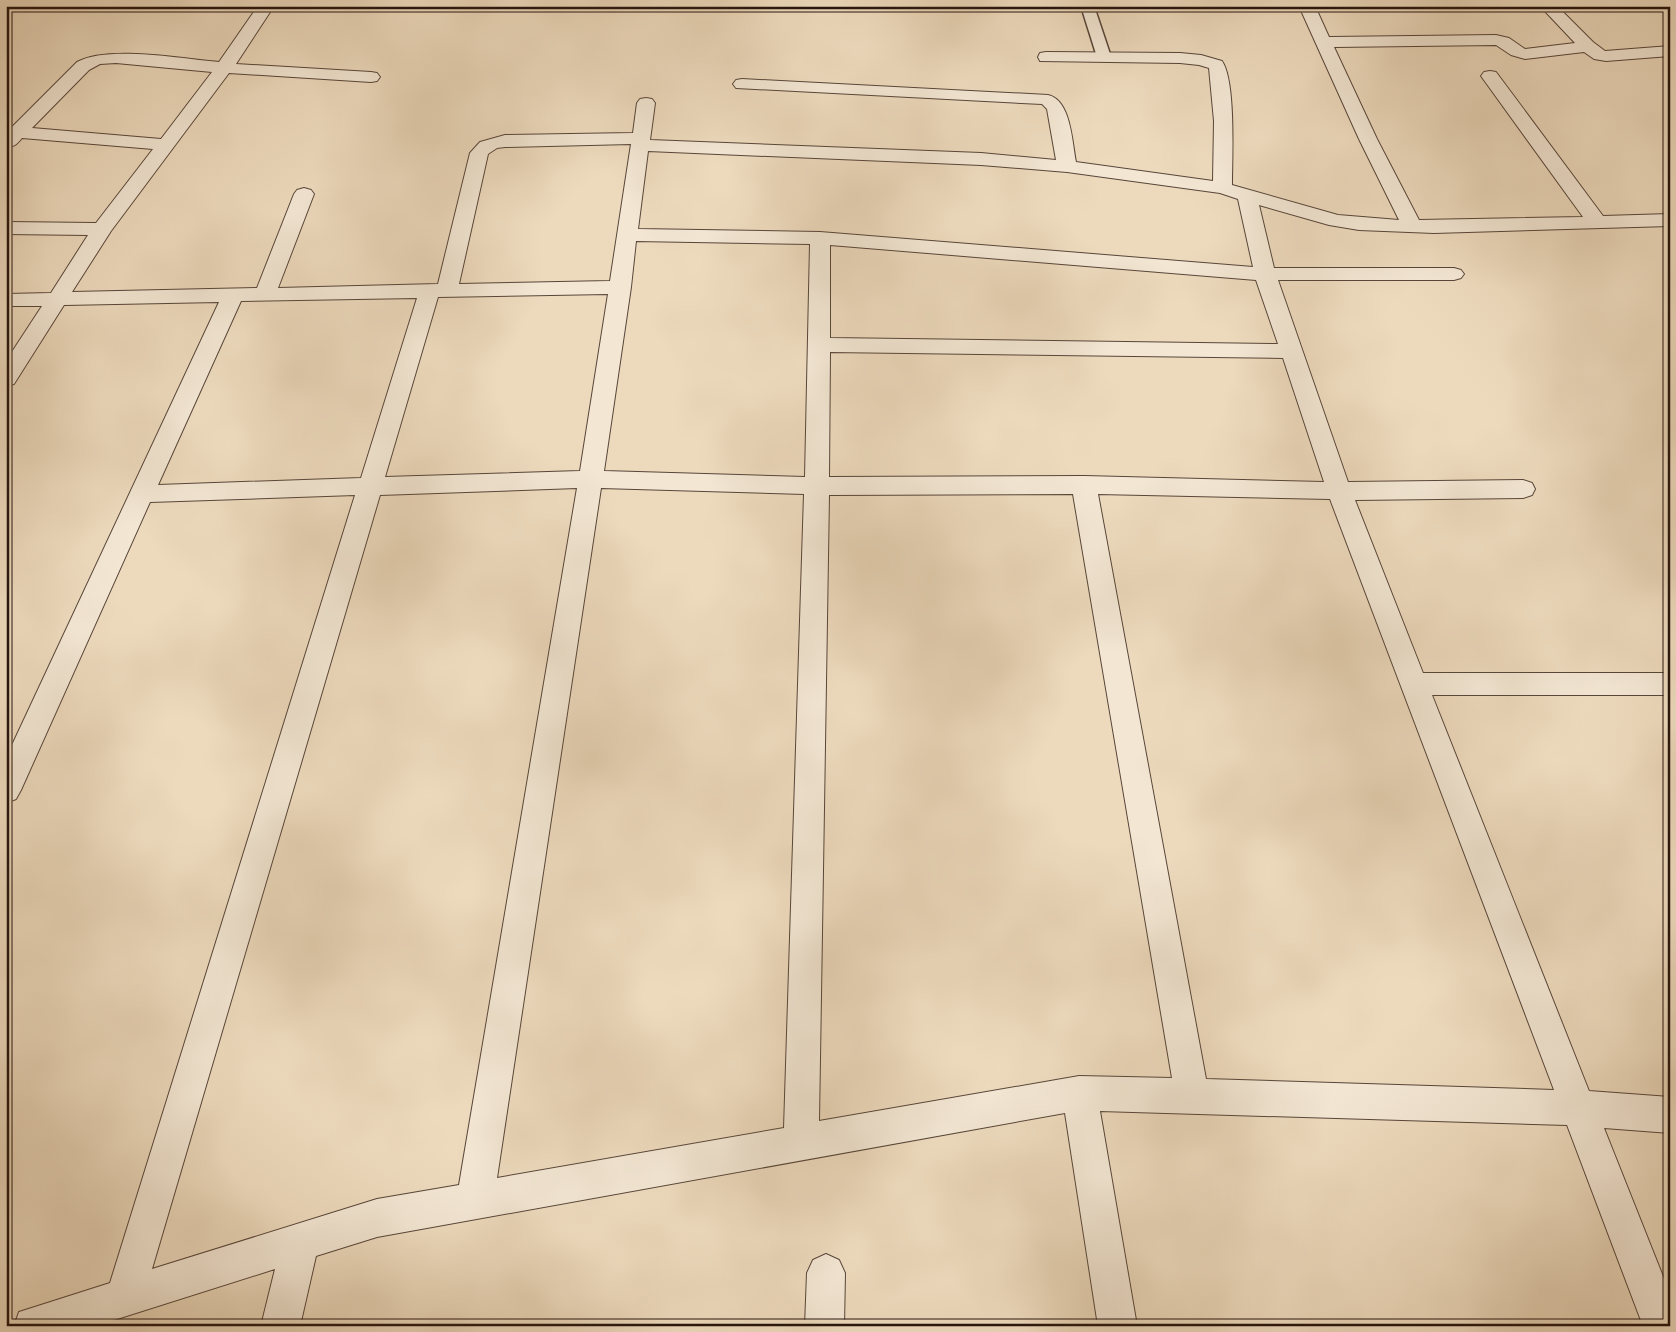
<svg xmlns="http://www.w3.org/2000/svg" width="1676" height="1332" viewBox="0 0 1676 1332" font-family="Vollkorn,serif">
  <rect width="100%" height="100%" fill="#eddabd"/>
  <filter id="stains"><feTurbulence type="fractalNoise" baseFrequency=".004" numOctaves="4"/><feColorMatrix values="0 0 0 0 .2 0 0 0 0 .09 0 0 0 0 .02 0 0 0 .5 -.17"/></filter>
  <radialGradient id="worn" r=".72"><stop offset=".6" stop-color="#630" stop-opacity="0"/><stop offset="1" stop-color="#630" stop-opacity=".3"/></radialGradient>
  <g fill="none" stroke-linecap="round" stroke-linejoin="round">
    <!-- lane casing -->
    <g stroke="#58463a" stroke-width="3">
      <path id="lane" d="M1081,6H1094L1111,57L1109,60L1104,61L1097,57Z"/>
    </g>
    <!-- street casing -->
    <g stroke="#58463a" stroke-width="2">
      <path id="street" d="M258,6H274L236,64L371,72L377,73L380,77L377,81L371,82L229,73L111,231L72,292L257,288L294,194L297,190L304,188L311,190L314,194L278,288L438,284L470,153L480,142L505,135L633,133L637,103L640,99L646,98L652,99L655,103L650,140L981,153L1056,160L1047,109L1042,104L736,88L733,84L736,80L742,79L1048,95C1071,100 1072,142 1076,162L1213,181L1214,121L1209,68L1199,65L1180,63L1040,61L1038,57L1040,53L1046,52L1180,53L1201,55L1222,61C1236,81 1232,158 1232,185L1338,215L1399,220L1359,139L1299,6H1315L1329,37L1496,35L1509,38L1525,49L1575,43L1540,6H1557L1593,42L1605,51L1670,46V56L1606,61L1594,59L1584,52L1525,59L1511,55L1496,45L1334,47L1377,139L1419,220L1583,217L1481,76L1484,72L1490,71L1496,72L1603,216L1670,214V226L1434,233L1359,230L1329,225L1259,205L1274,268H1454L1461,270L1464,274L1461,278L1454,280H1278L1348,482L1523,480L1532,483L1535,489L1532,495L1523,498L1355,500L1423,673H1670V695H1432L1589,1091L1670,1097V1133L1604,1128L1670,1294V1326H1643L1567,1125L1100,1111L1137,1326H1098L1065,1113L377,1237L316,1256L300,1326H261L275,1269L95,1326H14L19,1312L110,1283L355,495L150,502L21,790L16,799L6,803V758L219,302L64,305L14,384L6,386V361L42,306H6V294L51,293L88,235L6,234V222L96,223L153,149L22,138C18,143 14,148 6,146V133L77,62C108,45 183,59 219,62ZM116,63L212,72L161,139L32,128L89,70L100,64ZM631,144L610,281L459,284L488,154L497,148L505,147ZM648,151L981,165L1067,172L1220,193L1238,199L1253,267L820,232L638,229ZM636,241L810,244L805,477L604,471L631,287ZM830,245L1256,280L1278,344L830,338ZM608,294L580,471L385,477L438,297ZM417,298L361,478L158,485L241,301ZM830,352L1283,358L1324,482L1084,476L829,477ZM577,488L459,1185L377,1199L152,1269L380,495ZM601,488L804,494L784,1128L497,1178ZM1073,494L1172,1078L1079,1076L819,1121L829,495ZM1098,494L1330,499L1554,1090L1206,1079Z
        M826,1254L839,1260L845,1273L844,1326H805L807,1273L813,1260Z"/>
    </g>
    <!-- lane -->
    <use href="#lane" fill="#f3e7d4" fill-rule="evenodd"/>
    <!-- street -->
    <use href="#street" fill="#f3e7d4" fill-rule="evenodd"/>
  </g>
  <!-- margin -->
  <rect width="1676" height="1332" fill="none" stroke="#eddabd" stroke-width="25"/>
  <rect x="8" y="8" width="1661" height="1317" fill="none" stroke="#27150e" stroke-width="2.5"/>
  <rect x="12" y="12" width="1651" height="1307" fill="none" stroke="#27150e"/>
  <rect width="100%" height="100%" filter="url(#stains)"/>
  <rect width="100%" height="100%" fill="url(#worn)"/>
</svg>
